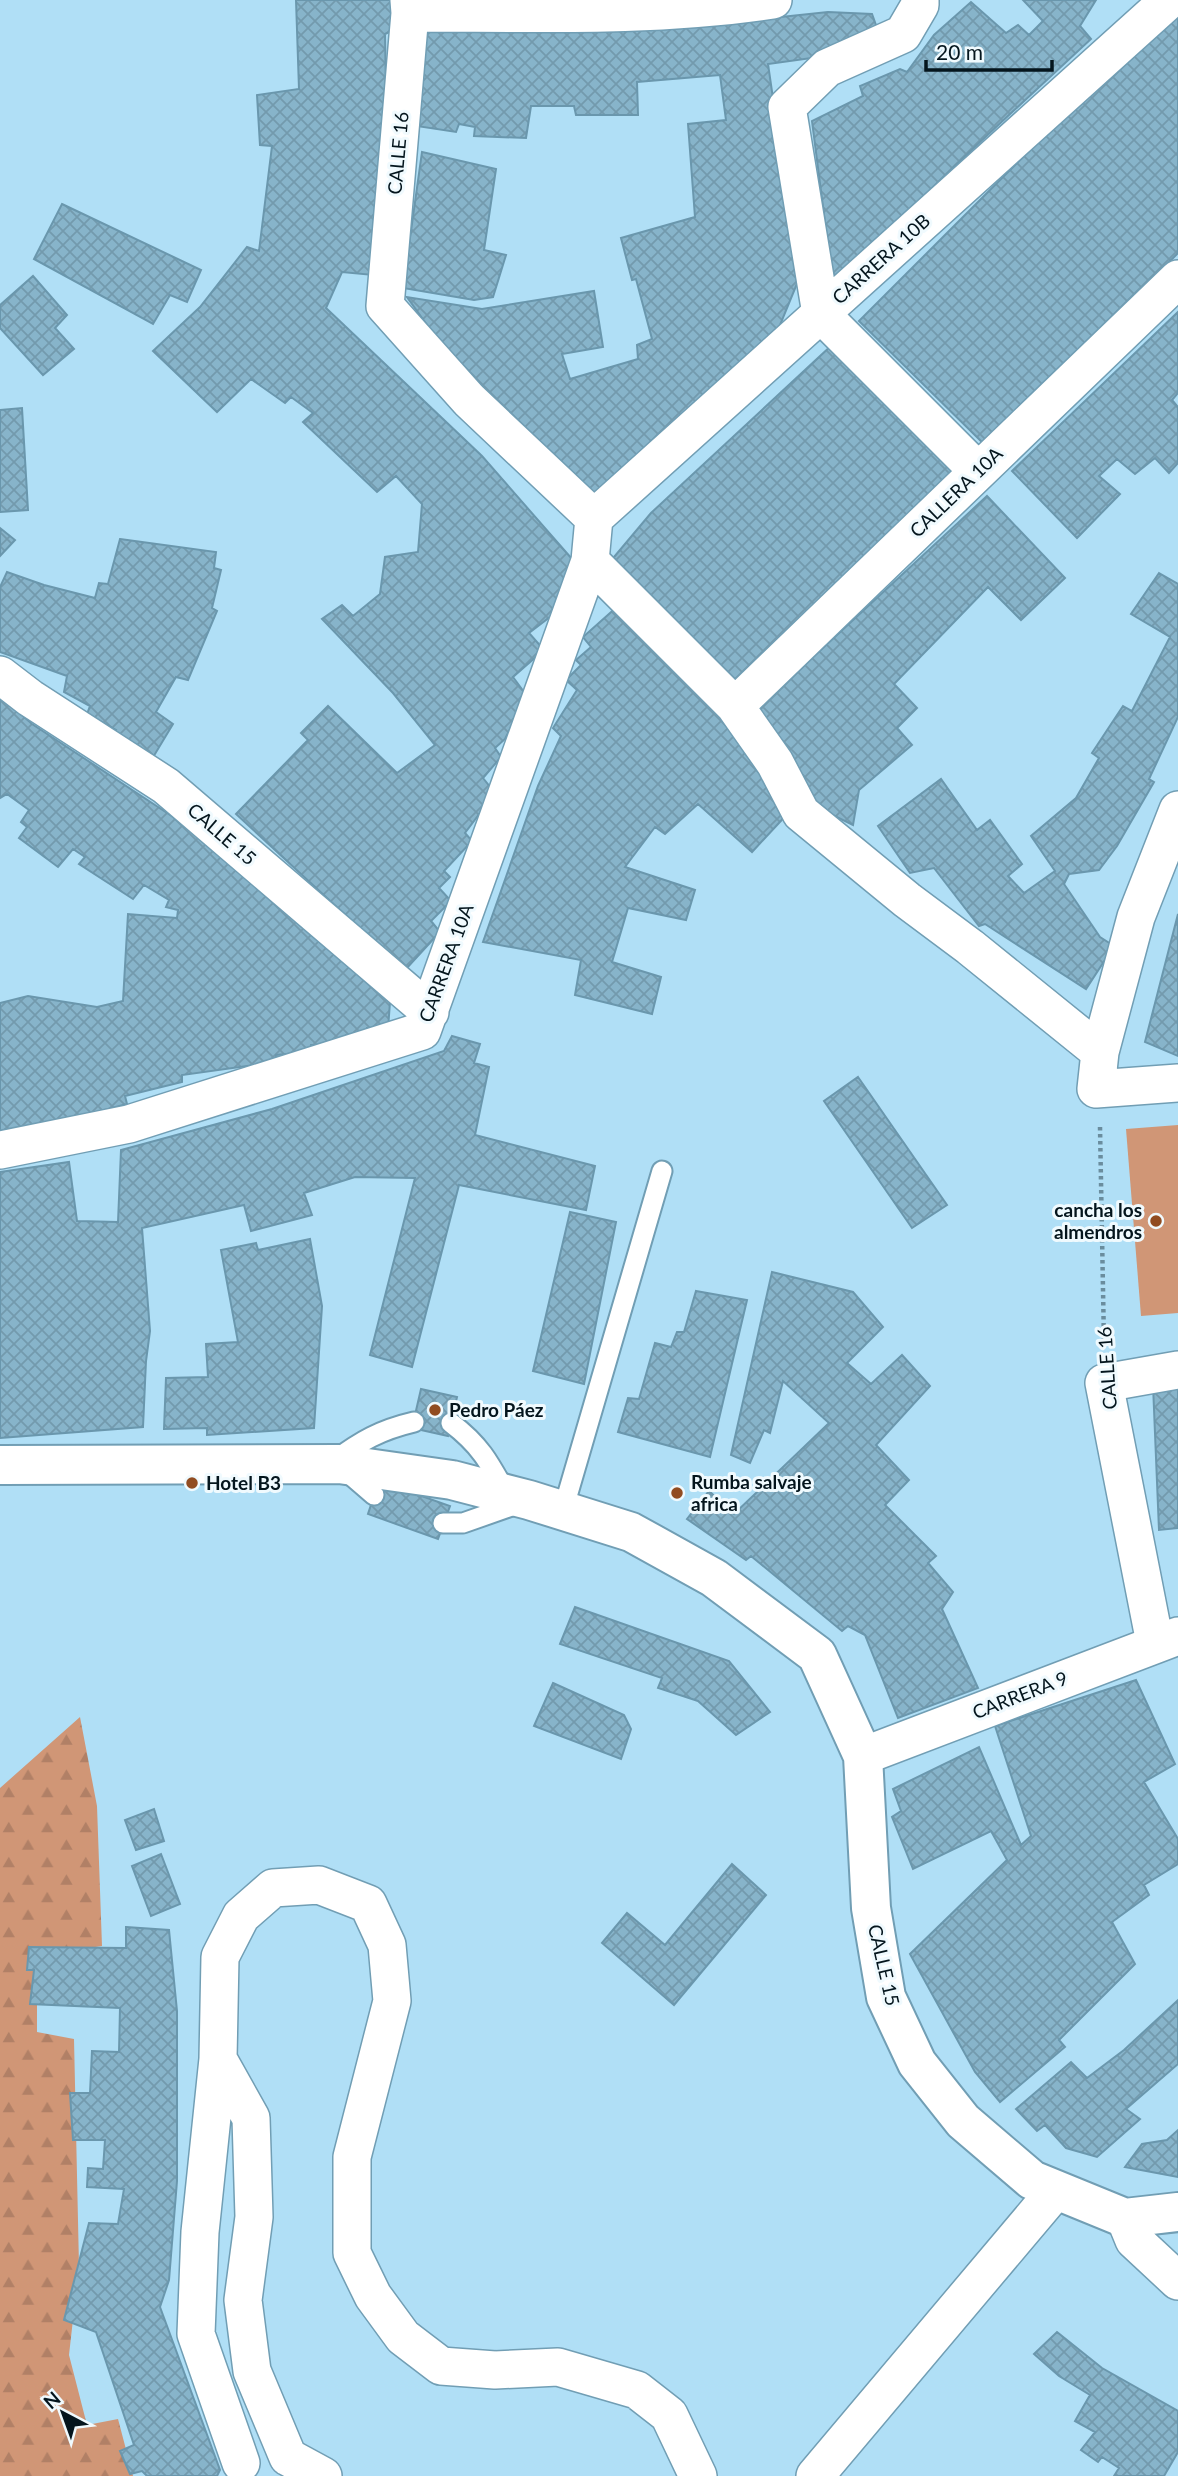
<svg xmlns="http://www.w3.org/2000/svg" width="1178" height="2476" viewBox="0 0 1178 2476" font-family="Lato,sans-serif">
  <defs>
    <pattern id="forest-firs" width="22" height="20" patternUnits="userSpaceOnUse" patternTransform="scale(1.75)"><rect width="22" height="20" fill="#d09676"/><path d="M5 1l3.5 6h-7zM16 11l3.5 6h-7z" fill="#b18066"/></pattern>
    <pattern id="building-cross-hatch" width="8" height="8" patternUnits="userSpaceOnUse" patternTransform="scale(1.75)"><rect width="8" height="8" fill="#87b4ca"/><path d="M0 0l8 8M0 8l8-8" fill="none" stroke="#739aad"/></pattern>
  </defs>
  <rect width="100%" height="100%" fill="#b0dff6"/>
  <!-- green -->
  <path fill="#d09676" d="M1178,1125V1313L1141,1316L1126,1129Z"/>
  <!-- forest -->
  <path fill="url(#forest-firs)" d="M80,1717L97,1806L102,1946L37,1956V2032L74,2039L79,2266L69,2355L87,2425L118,2419L133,2476H0V1788Z"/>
  <!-- building -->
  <path fill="url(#building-cross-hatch)" stroke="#6a97ad" stroke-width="2" d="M296,0H393L396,29L385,34L386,94L373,275L342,272L326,308L482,456L579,567L559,610L529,633L544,650L513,677L527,696L505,739L495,748L501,757L483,778L495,793L465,833L472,841L444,871L450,877L439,888L451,901L431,921L440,932L405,970L236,814L308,740L301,733L328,706L397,773L435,745L393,693L322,619L342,605L353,616L380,594L385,557L418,552L422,504L396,476L377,492L303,422L313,413L291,397L285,403L251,379L217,412L153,351L200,307L247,247L259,251L272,146L260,145L257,95L299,89Z
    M1023,0H1096L1080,26L1091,39L980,142L833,285L812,121L863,96L860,86L900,69L907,72L934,35L971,2L1006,33L1018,25L1029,35L1043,21Z
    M828,12L872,14L876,25H885L833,55L768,64L796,257L803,269L769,352L591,508L435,336L407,297L482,309L594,291L603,347L562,354L570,379L638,359L637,345L652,339L636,279L632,280L621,238L695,217L688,124L726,120L720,75L637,82L638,115H576L574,106H531L526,138L474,136L475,127L459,124L456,132L410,125L418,27L658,30Z
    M1174,15L1178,19V253L987,447L859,321L1111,69Z
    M422,152L496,169L484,250L506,255L493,297L474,300L403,288Z
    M62,204L201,270L187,302L170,295L153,324L34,259Z
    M33,276L67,315L55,328L74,349L43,375L0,328V305Z
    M1178,312V393L1172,400L1178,407V463L1169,473L1155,458L1135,474L1117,459L1099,476L1120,494L1077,538L1012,471Z
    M832,345L957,469L733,683L609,563L651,513Z
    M22,408L28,510L0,512V410Z
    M987,496L1065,578L1021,620L988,587L894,684L917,708L897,728L912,745L859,790L853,825L810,804L756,710Z
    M0,528L15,540L0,556Z
    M120,539L216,552L214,568L221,570L212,608L217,611L188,680L176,677L156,712L173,724L152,759L113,736L116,730L87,714L90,706L64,692L67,676L0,652V587L7,572L44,585L95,598L99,583L108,584Z
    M1159,573L1178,584V717L1149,779L1154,782L1117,846L1099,870L1069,874L1064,884L1100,937L1114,946L1086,989L985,924L979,926L934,868L910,873L878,826L941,779L977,830L990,820L1022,864L1008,876L1024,893L1055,871L1031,836L1076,798L1099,758L1092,753L1123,706L1132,711L1170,637L1131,614Z
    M618,606L764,758L791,810L752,852L698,804L665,834L655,827L625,867L695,890L686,920L628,908L612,962L661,977L652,1014L575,995L581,960L483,942L538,786L561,736L553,728L577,690L566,680L581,665L576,660L591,647L583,637Z
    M0,696L32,724L196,832L390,1002L388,1029L367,1028V1034L346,1035L342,1045H311V1052L276,1055V1062L182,1075V1082L125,1096L127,1104L40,1127L0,1133V1003L28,996L97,1007L123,1001L128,914L177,918L178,910L166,907L169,900L144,885L133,899L79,864L85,857L73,849L58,867L19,838L27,827L21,822L29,810L7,794L0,798Z
    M1178,914V1056L1145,1042Z
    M452,1036L480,1044L474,1063L489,1067L475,1135L595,1166L586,1210L459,1185L412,1367L370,1355L415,1178L355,1177L304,1193L312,1215L251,1231L244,1205L142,1228L150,1331L146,1361L143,1427L0,1438V1172L69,1162L77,1221L118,1222L121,1150L272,1109L444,1051Z
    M858,1077L947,1205L912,1228L824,1101Z
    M570,1212L616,1222L584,1384L533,1371Z
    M310,1239L322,1306L314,1428L207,1435V1428L164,1429L166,1378L208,1377L206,1344L238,1342L221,1250L256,1243L258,1250Z
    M772,1272L853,1292L883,1327L847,1363L871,1384L902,1355L930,1386L876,1445L909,1480L885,1505L936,1556L928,1563L953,1592L942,1609L978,1688L898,1718L865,1635L848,1626L842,1631L751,1556L746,1560L687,1519L709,1491L734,1514L829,1423L783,1381L770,1433L764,1430L750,1463L731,1455Z
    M696,1291L747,1300L710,1457L618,1432L628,1398L639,1399L655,1343L671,1347L677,1332H684Z
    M1178,1383V1528L1159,1530L1153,1385Z
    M421,1389L457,1397L448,1436L412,1428Z
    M379,1481L450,1506L438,1539L368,1514Z
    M575,1607L729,1661L770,1712L736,1735L698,1701L658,1688L662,1678L560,1644Z
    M1136,1680L1175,1764L1144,1782L1178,1839V1864L1144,1885L1149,1895L1112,1922L1135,1964L1059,2040L1065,2047L1000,2102L975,2072L910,1954L1007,1860L991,1831L913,1869L892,1817L901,1811L893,1789L979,1747L1021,1845L1031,1836L995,1726Z
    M553,1683L624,1715L631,1729L621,1759L534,1726Z
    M154,1809L164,1841L136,1850L125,1820Z
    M161,1854L180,1904L151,1916L132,1866Z
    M732,1864L766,1895L674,2005L602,1943L627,1913L665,1945Z
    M126,1927L169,1930L177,2011V2181L169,2280L160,2307L220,2470L217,2476H147L142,2471L130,2474L120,2451L134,2445L96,2332L64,2320L89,2223L118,2224L124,2189L87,2187L88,2168L103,2169L105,2140H73L70,2093H90L92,2051L119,2052L120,2008L30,2004L34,1970H27L29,1947L126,1948Z
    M1178,2000V2064L1126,2109L1140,2119L1097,2157L1066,2148L1045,2125L1037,2131L1016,2109L1071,2062L1087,2078L1124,2050Z
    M1178,2130V2177L1125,2167L1142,2144L1167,2140Z
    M1057,2332L1102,2368L1178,2411V2452L1164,2476H1114L1119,2468L1102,2457L1098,2462L1081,2450L1095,2432L1075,2421L1090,2395L1059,2376L1034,2354Z"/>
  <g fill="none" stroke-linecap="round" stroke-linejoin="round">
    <!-- service casing -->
    <g stroke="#719eb4" stroke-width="23">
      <path id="service" d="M451,1423C480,1445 489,1462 506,1493
        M334,1461C361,1441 380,1430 414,1422
        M345,1470L374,1495
        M563,1510L662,1171
        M443,1523H463L520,1503"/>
    </g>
    <!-- minor casing -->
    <g stroke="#719eb4" stroke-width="40">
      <path id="minor" d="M409,0L410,13L385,306L469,400L594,518
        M920,0V5L903,34L827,68L787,107L821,314L978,471
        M410,13C531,13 653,18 773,0
        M594,518L590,561L735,706L775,763L801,813L907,900L970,947L1100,1052L1096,1089L1178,1083
        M594,518L1169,0
        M0,675L30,698L166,786L430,1012
        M735,706L1178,279
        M1100,1052L1136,917L1178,810
        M0,1150L129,1124L422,1031L590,561
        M1155,1643L1104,1383L1178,1370
        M863,1756L1178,1636
        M218,2059L200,2232L196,2334L241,2463
        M1125,2218L1134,2240L1178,2281
        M288,2457L252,2371L243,2300L254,2217L251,2118L218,2059L220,1957L241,1916L273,1888L319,1885L368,1904L387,1945L392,2001L352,2157V2253L373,2296L403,2337L441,2366L495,2370L558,2367L637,2390L669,2415L698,2476
        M288,2457L323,2476
        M815,2476L1056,2190"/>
    </g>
    <!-- tertiary casing -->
    <g stroke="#719eb4" stroke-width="42">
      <path id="tertiary" d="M0,1465L339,1464L452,1480L529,1500L631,1532L714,1578L817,1655L863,1756L871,1908L886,1997L917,2063L963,2121L1032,2180L1125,2218L1178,2212"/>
    </g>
    <!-- path -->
    <path stroke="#6a8d9e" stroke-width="4.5" stroke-dasharray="3.5 3.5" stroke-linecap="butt" d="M1100,1127L1104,1343"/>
    <!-- service -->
    <use href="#service" stroke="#fff" stroke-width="19"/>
    <!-- minor -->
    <use href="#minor" stroke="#fff" stroke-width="37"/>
    <!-- tertiary -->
    <use href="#tertiary" stroke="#fff" stroke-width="38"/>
  </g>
  <!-- markers -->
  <g fill="#914c21" stroke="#f0fafe" stroke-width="2.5">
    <circle cx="1156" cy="1221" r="7"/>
    <circle cx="435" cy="1410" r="7"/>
    <circle cx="192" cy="1483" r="7"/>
    <circle cx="677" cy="1493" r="7"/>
  </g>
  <g text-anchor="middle" stroke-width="6" stroke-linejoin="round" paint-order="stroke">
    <!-- street labels -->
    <g font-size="19" fill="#04151d" stroke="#f0fafe">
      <text transform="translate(398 153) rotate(-85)" y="7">CALLE 16</text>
      <text transform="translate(881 259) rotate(-42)" y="7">CARRERA 10B</text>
      <text transform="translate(956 492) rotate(-44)" y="7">CALLERA 10A</text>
      <text transform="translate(222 834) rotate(41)" y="7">CALLE 15</text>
      <text transform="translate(446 963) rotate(-70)" y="7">CARRERA 10A</text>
      <text transform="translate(1107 1368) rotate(-94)" y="7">CALLE 16</text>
      <text transform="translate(1020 1695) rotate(-21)" y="7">CARRERA 9</text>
      <text transform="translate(884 1965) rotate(77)" y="7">CALLE 15</text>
    </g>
    <!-- poi labels -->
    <g font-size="19" font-weight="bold" fill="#04151d" stroke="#f0fafe" text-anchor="start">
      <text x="1142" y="1217" text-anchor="end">cancha los<tspan x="1142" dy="22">almendros</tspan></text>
      <text x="449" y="1417">Pedro Páez</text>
      <text x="691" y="1489">Rumba salvaje<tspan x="691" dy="22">africa</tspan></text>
      <text x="206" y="1490">Hotel B3</text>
    </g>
  </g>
  <!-- north arrow -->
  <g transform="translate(63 2413) rotate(319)" stroke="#f0fafe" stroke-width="5" paint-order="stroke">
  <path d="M0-5L12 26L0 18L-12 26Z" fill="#04151d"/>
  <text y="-10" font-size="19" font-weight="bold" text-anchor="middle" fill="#04151d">N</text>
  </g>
  <!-- scale -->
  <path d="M926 60v10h126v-10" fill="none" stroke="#04151d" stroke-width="3.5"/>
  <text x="936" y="60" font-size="21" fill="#04151d" stroke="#f0fafe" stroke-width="5" paint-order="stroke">20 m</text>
</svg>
